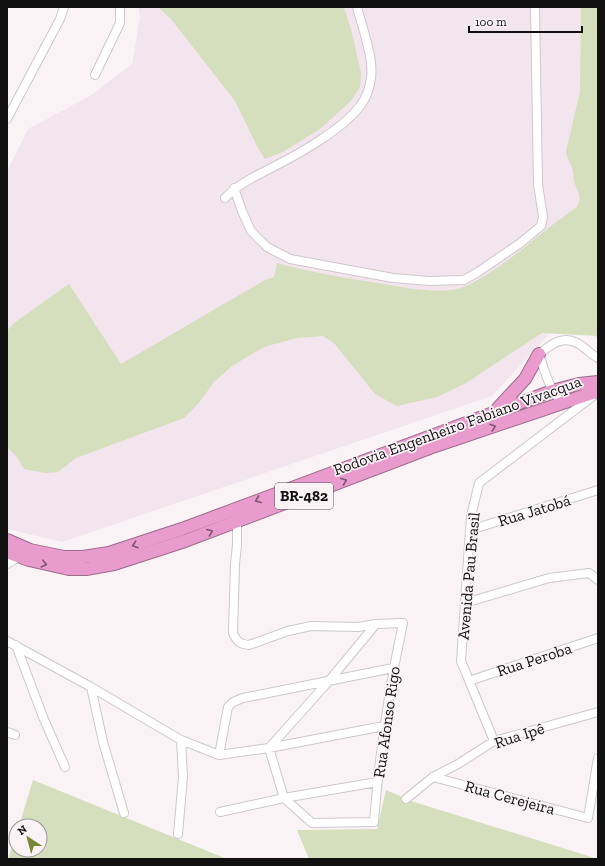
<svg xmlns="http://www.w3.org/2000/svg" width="605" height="866" viewBox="0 0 605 866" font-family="'Zilla Slab',serif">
  <rect width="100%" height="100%" fill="#f9f3f6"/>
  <!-- built -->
  <path fill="#f3e5ed" d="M138,7H598V339L583,327L551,332L492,396L62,542L7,529V171L28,129L90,96L132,64L140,17Z"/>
  <!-- green -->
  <path fill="#d5debd" d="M158,7H344L352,33L361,73L360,87L351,101L320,129L283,152L265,159L258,148L235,101L171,19Z
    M581,7H598V336L542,333L466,383L437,397L397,406L375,394L334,343L323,336L297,338L264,347L232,366L214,382L198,404L184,418L76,458L58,472L45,473L24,469L16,456L7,447V331L14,323L69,284L121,364L265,280L274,277L277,263C310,272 344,278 378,283C404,287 443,297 468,285C508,266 539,232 576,208C584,195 577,193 574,181C573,177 574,172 572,168C570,162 567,158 566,151L580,92Z
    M33,780L227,859H8L16,835V850H40V826H19Z
    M386,790L414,802L598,859H309L297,830L377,829Z"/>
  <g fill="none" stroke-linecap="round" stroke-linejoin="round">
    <!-- minor casing -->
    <g stroke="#cdc8cb" stroke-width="10">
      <path id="minor" d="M95,75L120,23V7
        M7,119L60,19L64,7
        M234,188L242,211L251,231L267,247L290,259L393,278L429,281L464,280L478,272L519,244L541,226L543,217L538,184L535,9
        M225,198C238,184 256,176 273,167C299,154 343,129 360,106C366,99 370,87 371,78C374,58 362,27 357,7
        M563,403C549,391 545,371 539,354C551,345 562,335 577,343C585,347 590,354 598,358
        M237,522V545L235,564L233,633C237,642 240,644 249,645L288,631L311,626L358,627L376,624L403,623C389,689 379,755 374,822L312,823L284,798L269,748L328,682L376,624
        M470,530L598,490
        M7,564L19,557
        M465,603L549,578L589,573L598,580
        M7,641L91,687L181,740L219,755L269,748L384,726
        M16,645L43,717L65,767
        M469,681L598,638
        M91,687L103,742L124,813
        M7,732L15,735
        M494,741L461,661L471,516L479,483L593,396
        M219,755L228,707L233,702L243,698L393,668
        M433,777L588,818L598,758
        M406,799L433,777L458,764L494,741L598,712
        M220,812L284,798L377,782
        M178,834L183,777L181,740"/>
    </g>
    <!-- highway casing -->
    <g stroke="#9d6b8b" stroke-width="14">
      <path id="highway" d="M498,408L525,379L539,354
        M7,540L30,550L64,557H83L109,553L182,529L552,391L579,384L598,382
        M7,552L29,560L69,569H86L114,564L185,541L435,446L598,391"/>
    </g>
    <!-- minor -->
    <use href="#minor" stroke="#fff" stroke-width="8"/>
    <!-- highway -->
    <use href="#highway" stroke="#e89bcc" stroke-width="12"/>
  </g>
  <!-- one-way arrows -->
  <defs><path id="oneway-chevron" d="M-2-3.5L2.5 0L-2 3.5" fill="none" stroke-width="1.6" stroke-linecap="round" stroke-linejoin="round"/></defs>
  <g stroke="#7d566f">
    <use href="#oneway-chevron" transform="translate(493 427) rotate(-19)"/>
    <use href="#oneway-chevron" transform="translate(344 481) rotate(-21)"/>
    <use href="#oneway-chevron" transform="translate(258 500) rotate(159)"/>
    <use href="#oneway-chevron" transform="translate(210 532) rotate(-21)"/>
    <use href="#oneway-chevron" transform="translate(135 545) rotate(162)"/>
    <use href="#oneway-chevron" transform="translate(44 564) rotate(13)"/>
  </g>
  <g text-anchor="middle" stroke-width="3.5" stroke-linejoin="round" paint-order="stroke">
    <!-- shield labels -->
    <rect fill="#f9f3f6" stroke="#575556" stroke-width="1" x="275" y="483" width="58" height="26" rx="3"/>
    <g font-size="15" font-weight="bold" fill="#121112">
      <text x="304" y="501">BR-482</text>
    </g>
    <!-- street labels -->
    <g font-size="16" fill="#121112" stroke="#f9f3f6">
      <text transform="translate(457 425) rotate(-20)" y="6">Rodovia Engenheiro Fabiano Vivacqua</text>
      <text transform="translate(534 510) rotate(-17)" y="6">Rua Jatobá</text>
      <text transform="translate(468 576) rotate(-85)" y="6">Avenida Pau Brasil</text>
      <text transform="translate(534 659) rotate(-18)" y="6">Rua Peroba</text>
      <text transform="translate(386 722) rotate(-82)" y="6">Rua Afonso Rigo</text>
      <text transform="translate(519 735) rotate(-18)" y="6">Rua Ipê</text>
      <text transform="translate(510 797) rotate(15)" y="6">Rua Cerejeira</text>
    </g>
  </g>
  <!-- border -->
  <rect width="605" height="866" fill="none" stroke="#121112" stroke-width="16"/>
  <!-- north arrow -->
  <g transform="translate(28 838) rotate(324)"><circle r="19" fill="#f9f3f6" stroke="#9d999b"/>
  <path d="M0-3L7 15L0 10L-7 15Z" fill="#778837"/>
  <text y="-6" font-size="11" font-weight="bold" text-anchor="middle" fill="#121112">N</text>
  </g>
  <!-- scale -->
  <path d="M469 26v6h113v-6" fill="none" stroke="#121112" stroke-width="2"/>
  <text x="475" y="26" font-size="12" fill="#121112" stroke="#f9f3f6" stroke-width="3" paint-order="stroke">100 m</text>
</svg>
